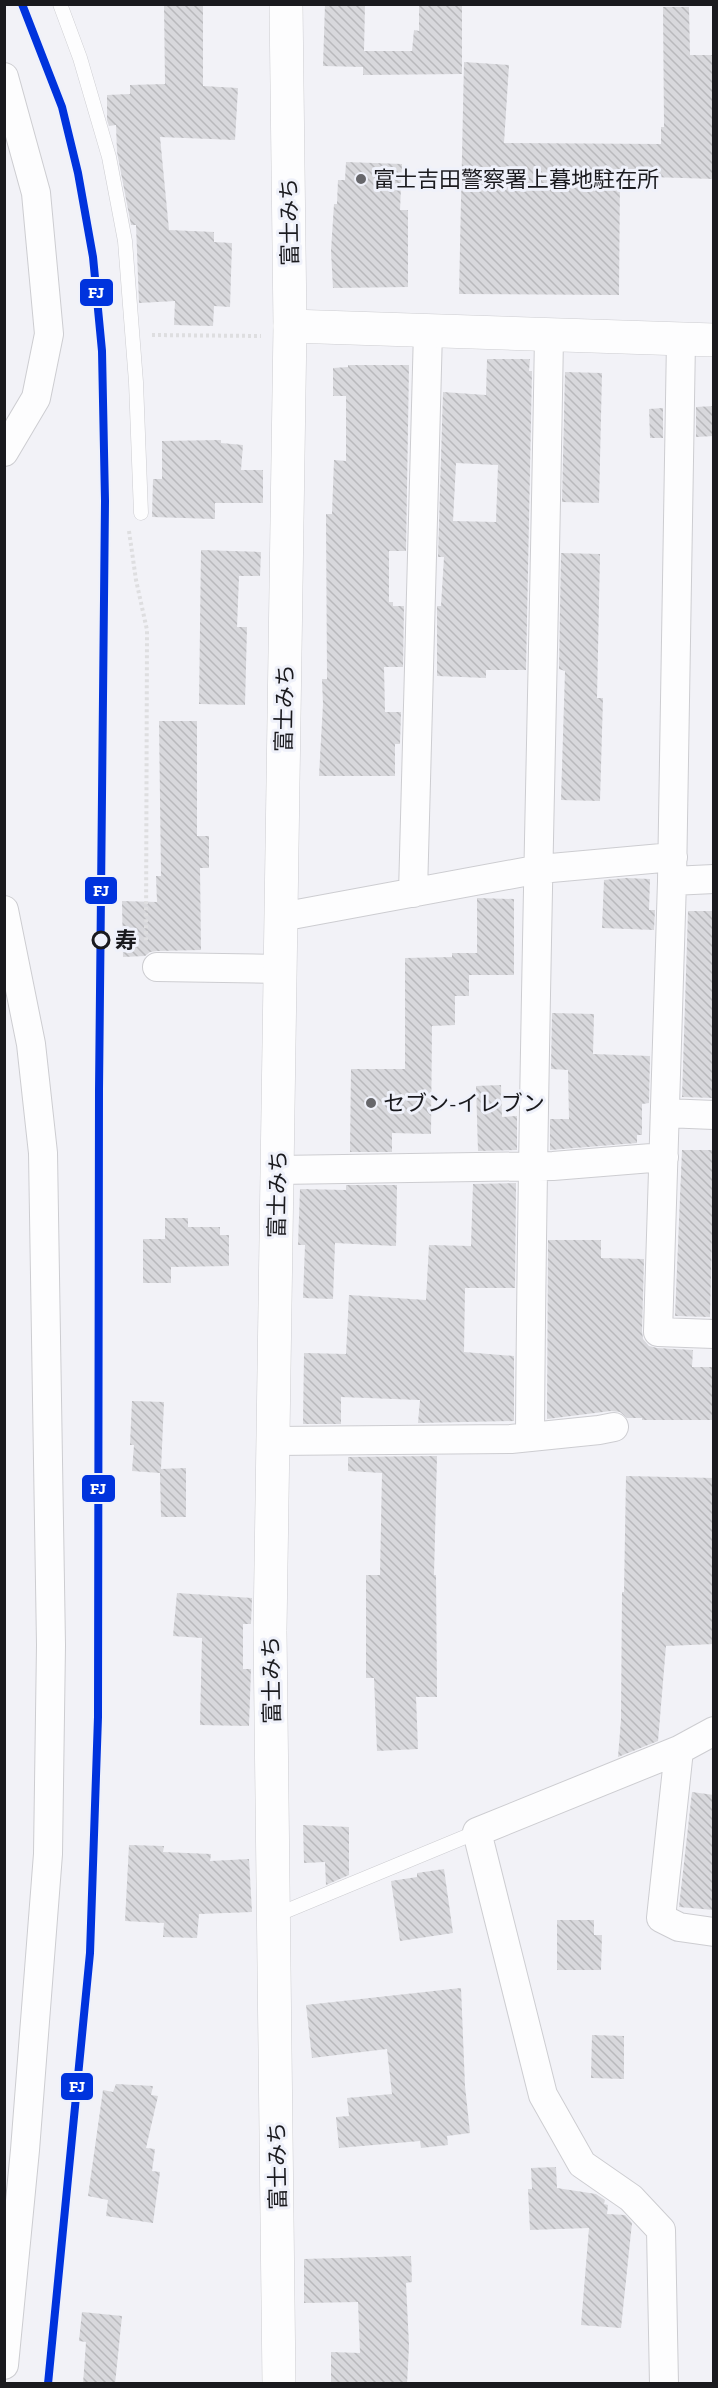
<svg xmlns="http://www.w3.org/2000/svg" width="718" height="2388" viewBox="0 0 718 2388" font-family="'Zilla Slab','Noto Sans JP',serif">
  <defs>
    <pattern id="building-back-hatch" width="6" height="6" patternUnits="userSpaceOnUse" patternTransform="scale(1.5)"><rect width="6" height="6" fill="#d8d8dc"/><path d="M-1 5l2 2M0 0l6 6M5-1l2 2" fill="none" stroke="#b9b9bc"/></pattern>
  </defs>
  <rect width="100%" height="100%" fill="#f2f2f7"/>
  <!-- building -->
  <path fill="url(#building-back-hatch)" fill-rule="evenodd" d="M164,4H203V86L238,88L235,140L160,137L169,230L214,232V242L232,243L230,307L214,306L213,326L174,325L175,301L139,303L136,225H131L117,152L116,125L109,126L107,120V95L130,94V85L165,84Z
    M325,4H365L364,51H412L414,30L419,31V4H462V74L363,75V67L323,66Z
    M663,7H689L690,55H714V179L620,176L619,295L459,294L464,62L509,65L504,143L661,144V127H664Z
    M346,162L402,164L400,210H408V287L333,288L331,251L334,204H337L338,180H345Z
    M487,359H530L529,371H532L526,670H486V678L437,676V606H441L444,557H438L443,392L486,395ZM456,463L498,465L496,522L453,521Z
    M348,365H409L406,551H389V602H393V606H404L403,667H384L385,712H401L400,744H395V776H319L323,704L322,679H327L326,514H332L334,460L346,461V396H333V368L348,367Z
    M565,372L602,373L599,503L562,502Z
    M714,406V436L696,437V407Z
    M663,408V438H650L649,409Z
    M221,440V443L243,445L241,470H263V503H215V519L152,517L153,479H162V441Z
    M201,550L261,552L260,576H239L237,627H247L245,705L199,704Z
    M561,553L600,554L597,698H603L600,801L561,800L565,671L559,669Z
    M159,721H197V836H209V868H200L201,950L157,951L150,952L145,956L123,957L122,901L157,902L156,876H161Z
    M626,878L650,879L649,910H655L654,930L602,928L604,880Z
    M477,898L514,899V975H469V996H455V1025L432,1026L431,1134L392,1133V1152H350L351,1069H405V958L452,957V953H477Z
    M688,911H714V1098L682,1097Z
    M552,1013L594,1014L593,1054L650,1056L649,1103L642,1104V1135H637V1143L550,1150V1119H569L568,1070L551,1069Z
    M501,1085L502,1117L517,1116V1150L478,1151L476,1086Z
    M682,1150H714L710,1317L675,1316Z
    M516,1183L515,1288H465L464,1352L514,1356V1421L418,1423L420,1400L341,1397V1424H303L304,1353L346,1354L349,1295L426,1300L429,1245L471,1246L473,1184Z
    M346,1185H397L396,1246L335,1243L333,1299L303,1298L305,1245H298L300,1189L346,1190Z
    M165,1218H188V1227H220V1235H229V1266L171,1267V1283H143V1239H165Z
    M548,1240H601V1258L644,1259L642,1331L643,1339L649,1346L657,1348L693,1350L692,1367H714V1420H642V1418H627L620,1412L611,1411L547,1419Z
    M132,1401L164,1402L161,1469L186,1468V1517H161L160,1473L132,1471L134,1445H130Z
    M437,1456L434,1575H436L437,1697H416L418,1749L377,1751L374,1678H366V1575H380L382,1473L348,1471V1457Z
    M626,1476L714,1478V1644L666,1646L658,1741L618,1757L621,1720L622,1592H624Z
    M177,1593L252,1598L251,1624H243V1669H251L249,1726L200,1725L202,1638L173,1636Z
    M692,1792L714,1795V1910L679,1907Z
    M303,1825L349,1827V1875L326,1885L325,1862L304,1863Z
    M129,1845L164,1846L163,1852L211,1854L210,1861L249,1859L252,1912L199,1914L197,1938L163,1937L164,1923L125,1921Z
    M444,1869L453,1933L400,1941L391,1881L417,1877V1873Z
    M557,1920H594V1935H602L601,1970H557Z
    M461,1988L465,2086L470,2133L447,2136L448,2145L421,2148L420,2141L339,2148L336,2117L349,2116L347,2098L392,2094L387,2049L312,2058L306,2005Z
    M592,2035L624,2036V2079L591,2078Z
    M116,2084L153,2086L151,2095L158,2096L146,2148L155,2149L152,2171L160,2172L153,2223L106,2216L108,2200L88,2196L103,2090L113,2092Z
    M556,2167L557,2188L596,2194L605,2200L604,2204L608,2205L607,2214L625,2215L632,2223L621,2328L581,2325L589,2228L530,2230L528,2189H532L531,2168Z
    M411,2256L412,2282L406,2283L409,2346L407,2384H331V2352L360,2353L358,2302L304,2303V2259Z
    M82,2312L122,2316L115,2384H83L86,2342L79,2341Z"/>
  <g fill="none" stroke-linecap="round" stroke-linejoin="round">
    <!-- service casing -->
    <g stroke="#cdcdd1" stroke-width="15">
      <path id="service" d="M60,4L80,58L109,157L125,241L136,382L141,513
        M274,1916L477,1832"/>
    </g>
    <!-- minor casing -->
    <g stroke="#cdcdd1" stroke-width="30">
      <path id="minor" d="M4,77L36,193L49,334L36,398L4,452
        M681,340L672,881L658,1332L714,1334
        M672,881L714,879
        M413,893L428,331
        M4,910L31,1044L43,1153L51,1645L48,1854L25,2150L4,2365
        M281,917L540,869L673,857
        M157,967L281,969
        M665,1113L714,1115
        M277,1170L553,1166L664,1157
        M530,1437C532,1070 543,703 549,336
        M273,1441L511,1439L599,1430L614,1427
        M679,1750L661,1918L679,1927L714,1932
        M664,2384L661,2230L631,2198L582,2164L543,2095L477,1832L679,1750L714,1731"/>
    </g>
    <!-- tertiary casing -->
    <g stroke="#cdcdd1" stroke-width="34">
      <path id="tertiary" d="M290,326L714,340"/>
    </g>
    <!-- trunk casing -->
    <g stroke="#cdcdd1" stroke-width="34">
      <path id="trunk" d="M279,2384L270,1631L290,326L286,4"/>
    </g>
    <!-- path -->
    <path stroke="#dedee0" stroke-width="4" stroke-dasharray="3 3" stroke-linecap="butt" d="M152,335L261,336
      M129,531L136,580L147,630L146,941"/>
    <!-- service -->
    <use href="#service" stroke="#fdfdfe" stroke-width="14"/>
    <!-- minor -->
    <use href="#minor" stroke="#fdfdfe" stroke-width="28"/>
    <!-- tertiary -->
    <use href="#tertiary" stroke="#fdfdfe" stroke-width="33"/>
    <!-- trunk -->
    <use href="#trunk" stroke="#fdfdfe" stroke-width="33"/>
    <!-- rail-1 casing -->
    <g stroke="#eff1fa" stroke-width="12">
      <path id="rail-1" d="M22,4L62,107L78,173L93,257L102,351L105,501L99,1090L98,1717L90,1953L48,2384"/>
    </g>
    <!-- rail-1 -->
    <use href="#rail-1" stroke="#03d" stroke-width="8"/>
  </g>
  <!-- markers -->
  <g fill="#66666a" stroke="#eff1fa" stroke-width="2">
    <circle cx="361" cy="179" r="6"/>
    <circle cx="371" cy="1103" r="6"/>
  </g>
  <circle fill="#eff1fa" stroke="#1a1a1e" stroke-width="3" cx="101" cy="940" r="8"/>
  <g text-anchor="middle" stroke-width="6" stroke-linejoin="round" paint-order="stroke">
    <!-- poi labels -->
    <g font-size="22" fill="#1a1a1e" stroke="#eff1fa" text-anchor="start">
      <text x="373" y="187">富士吉田警察署上暮地駐在所</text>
      <text x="383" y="1111">セブン-イレブン</text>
    </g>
    <!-- street labels -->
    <g font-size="22" fill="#1a1a1e" stroke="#eff1fa">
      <text transform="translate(289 222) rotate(-91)" y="8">富士みち</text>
      <text transform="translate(284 708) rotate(-89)" y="8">富士みち</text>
      <text transform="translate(277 1194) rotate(-89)" y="8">富士みち</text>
      <text transform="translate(271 1680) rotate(-91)" y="8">富士みち</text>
      <text transform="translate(277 2166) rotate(-91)" y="8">富士みち</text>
    </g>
    <!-- stop labels -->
    <g font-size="22" font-weight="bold" fill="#1a1a1e" stroke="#eff1fa" text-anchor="start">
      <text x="115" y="948">寿</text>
    </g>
  </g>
  <g stroke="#eff1fa" stroke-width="2">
    <rect x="79" y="278" width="35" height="29" rx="6" fill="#03d"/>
    <rect x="84" y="876" width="34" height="29" rx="6" fill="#03d"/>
    <rect x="81" y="1474" width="35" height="29" rx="6" fill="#03d"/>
    <rect x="60" y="2072" width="34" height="29" rx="6" fill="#03d"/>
  </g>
  <g font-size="16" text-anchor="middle" font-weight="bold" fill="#fff">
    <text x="96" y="298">FJ</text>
    <text x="101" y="896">FJ</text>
    <text x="98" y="1494">FJ</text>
    <text x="77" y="2092">FJ</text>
  </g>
  <!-- border -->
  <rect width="718" height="2388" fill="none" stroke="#1a1a1e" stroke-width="12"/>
</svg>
